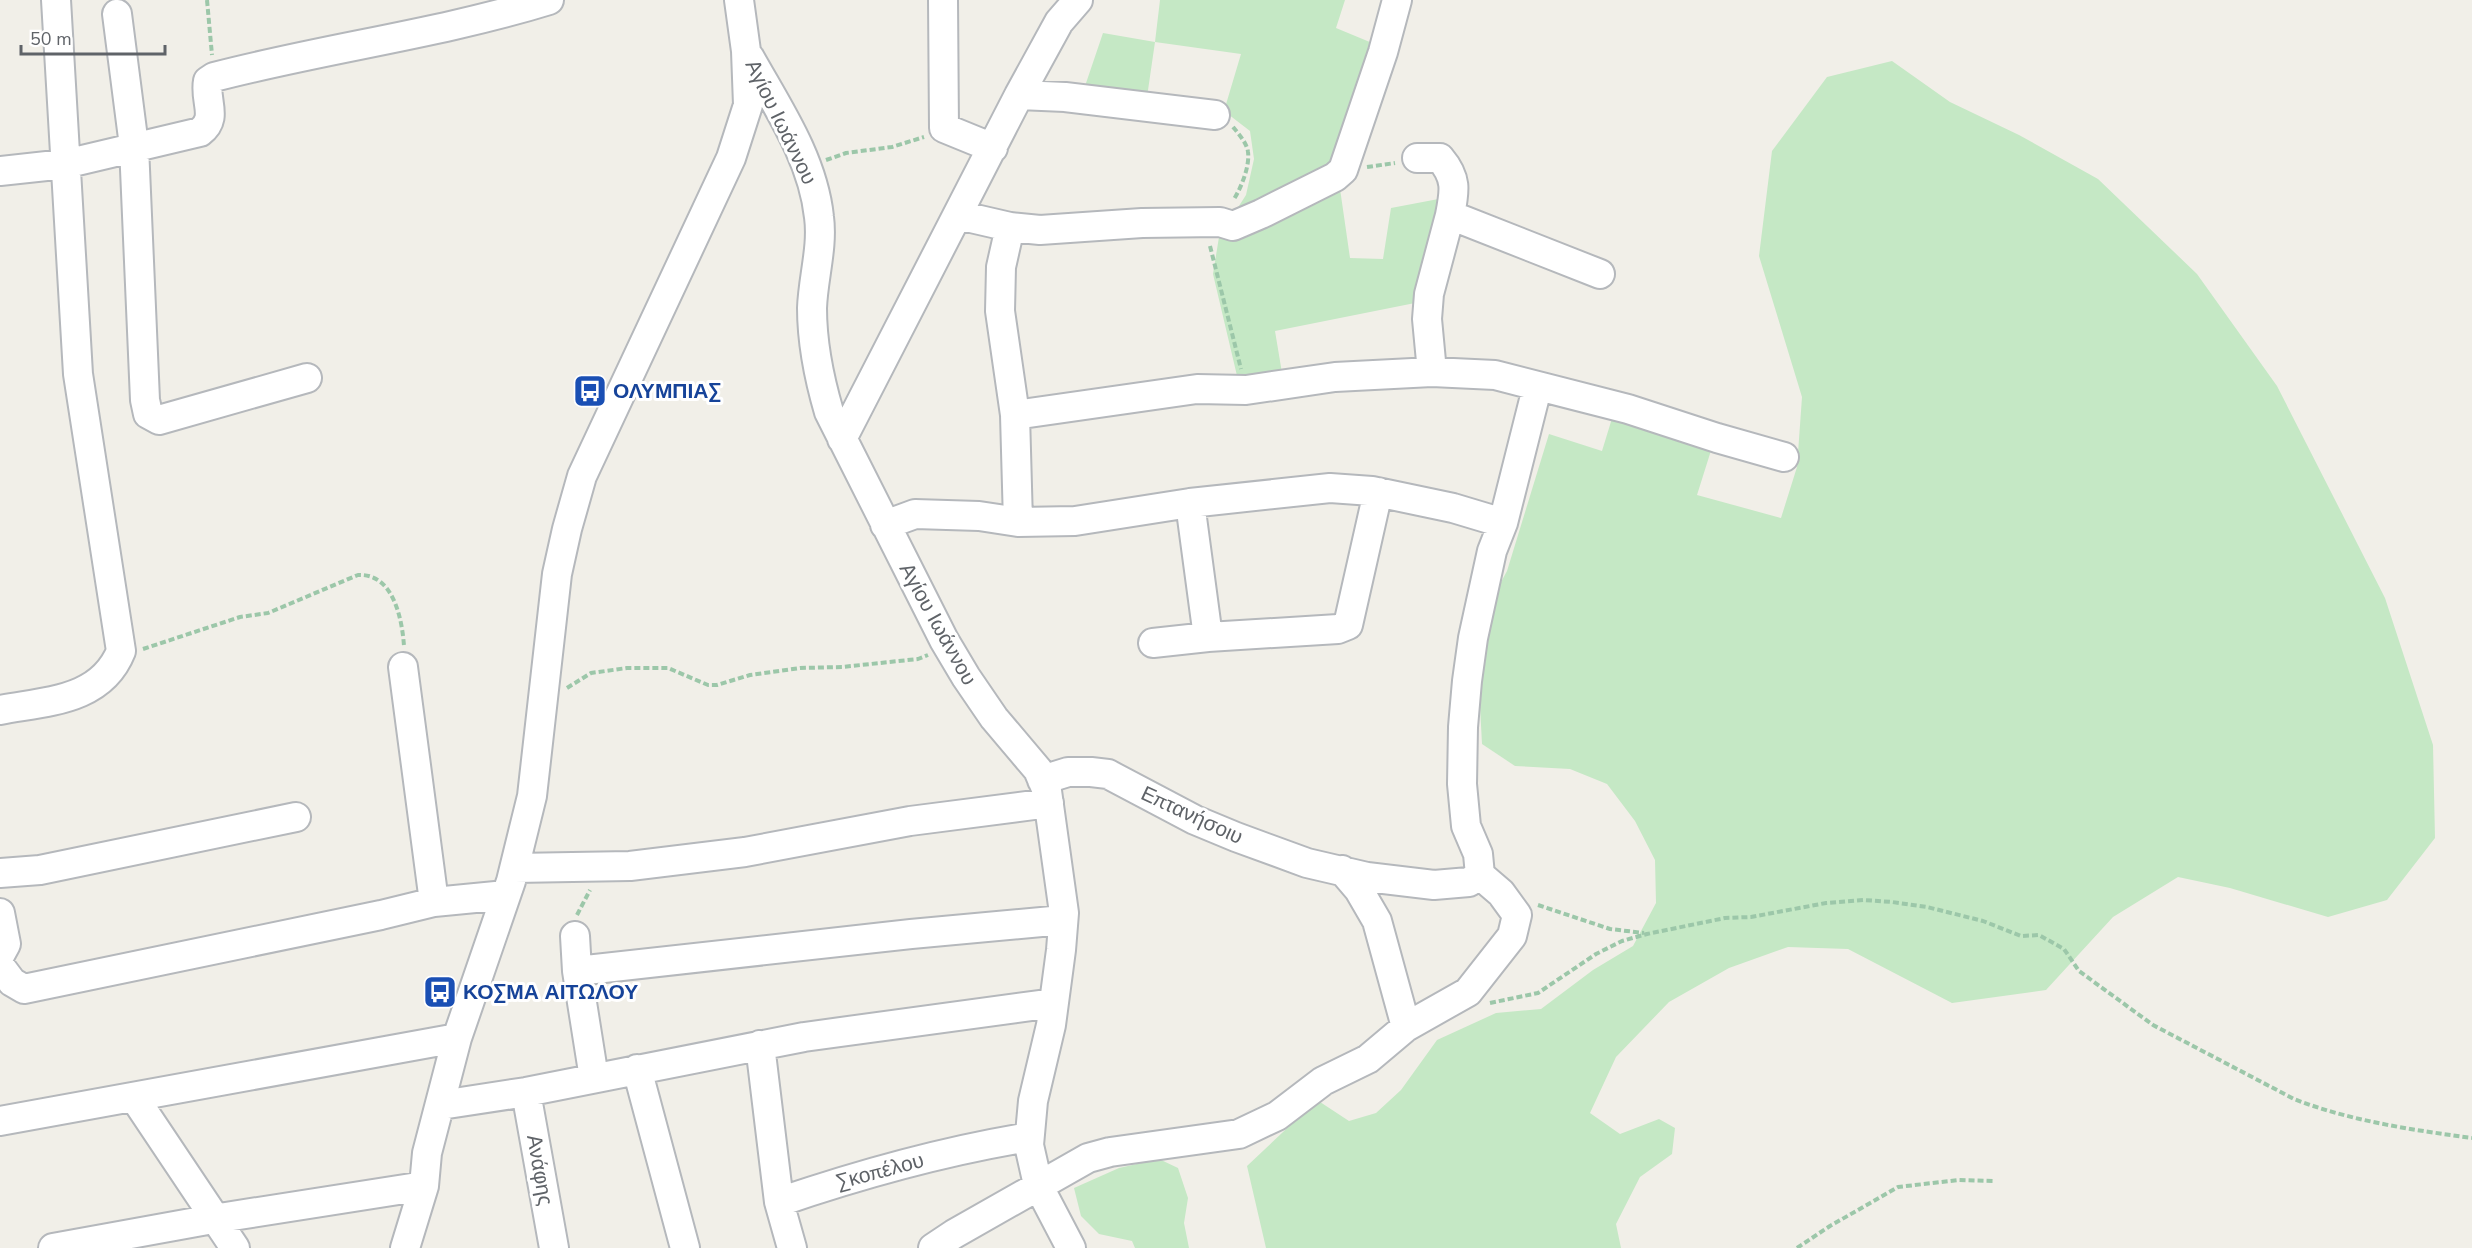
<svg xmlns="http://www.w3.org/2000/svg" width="2472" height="1248" viewBox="0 0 2472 1248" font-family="'Nunito Sans',sans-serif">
  <rect width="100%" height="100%" fill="#f1efe8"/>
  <!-- green -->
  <path fill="#c5e8c5" d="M1160,0H1345L1336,28L1377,45L1336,161L1350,258L1383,259L1391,208L1449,197L1425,301L1275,331L1283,379L1238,380L1213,274L1219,237L1246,195L1254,159L1250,131L1224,111L1241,54L1155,42L1147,97L1084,89L1103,33L1155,42Z
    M1892,61L1950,102L2019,135L2098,179L2197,274L2277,386L2385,598L2433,745L2435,838L2387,900L2328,917L2230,888L2178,877L2113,917L2046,990L1952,1003L1848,949L1788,947L1729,968L1669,1002L1616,1057L1590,1113L1620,1134L1659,1119L1675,1128L1672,1154L1640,1177L1616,1224L1621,1248H1266L1247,1166L1317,1100L1349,1121L1376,1113L1401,1090L1437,1040L1496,1013L1541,1009L1593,970L1633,946L1656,903L1655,860L1635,821L1607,784L1570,769L1515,766L1482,744L1478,668L1489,604L1507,571L1549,434L1602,451L1617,402L1714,441L1697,495L1781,518L1797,467L1802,397L1759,256L1772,151L1827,77Z
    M1159,1159L1178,1168L1188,1198L1184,1223L1189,1248H1135L1132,1241L1099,1234L1081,1216L1074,1188L1119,1168Z"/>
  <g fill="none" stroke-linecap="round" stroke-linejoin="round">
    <!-- minor casing -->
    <g stroke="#b5b8bc" stroke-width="32">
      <path id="minor" d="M943,0L944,128L993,148
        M117,14L134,146L145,400L148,414L159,420L307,378
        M750,58C778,108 813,159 819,217C823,247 813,278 812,308C812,344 819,378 829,412L944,640L966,677L994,718L1038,770L1047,791L1064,913L1061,950L1051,1025L1033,1101L1029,1145L1038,1185L1071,1248
        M1019,95L1065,97L1215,115
        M1417,158H1440C1457,178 1455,190 1450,215
        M0,171L65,164L200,132C219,118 204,101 208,81L214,77C325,48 439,34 549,0
        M958,215L1010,227L1040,230L1142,223L1220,222L1233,226L1261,214L1335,177L1343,170L1383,52L1397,0
        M1010,227L1001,267L1000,311L1015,415L1018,522
        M1432,372L1427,319L1429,294L1450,215L1600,274
        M1015,415L1197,389L1246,390L1335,377L1432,372L1495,375L1628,409L1717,438L1784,457
        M842,439L1019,95L1059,22L1078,0
        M1190,503L1208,637
        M885,525L915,514L979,516L1018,522L1075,521L1190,503L1330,488L1372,491L1453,508L1503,523
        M1153,643L1208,637L1338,629L1348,625L1378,492
        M403,667L434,902
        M0,710C47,701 101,701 121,651L78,374L56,0
        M1042,780L1068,772H1091L1108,774L1195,820L1236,837L1307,863L1367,877L1434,885L1469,882L1480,875L1478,854L1466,826L1462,784L1463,727L1467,681L1473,638L1492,551L1503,523L1537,388
        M515,868L630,866L745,852L910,821L1049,803
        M0,873L40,870L296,817
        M0,913L6,944L0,955
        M575,936L577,971
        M0,966L12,982L24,989L381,915L434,902L506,895
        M1406,1027L1468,992L1512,936L1517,915L1501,893L1480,875
        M760,1045L779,1202
        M637,1069L685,1248
        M594,1078L577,971L911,934L1063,920
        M526,1092L554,1248
        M134,1097L235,1248
        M441,1105L526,1092L804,1037L1054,1003
        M0,1121L457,1038
        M53,1248L213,1219L424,1186
        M405,1248L424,1186L427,1153L457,1038L511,881L532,796L557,574L567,529L582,476L731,158L748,105L746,51L739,0
        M792,1248L779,1202C861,1174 944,1151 1029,1137
        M933,1248L954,1234L1088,1158L1110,1152L1239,1134L1277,1116L1323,1081L1368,1059L1406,1027L1377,921L1359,890L1342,870"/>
    </g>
    <!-- path -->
    <path stroke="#9cc7a9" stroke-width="4" stroke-dasharray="6 3" stroke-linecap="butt" d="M207,0L212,55
      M1233,127C1238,133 1247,143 1248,152C1250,166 1241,188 1234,199
      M826,160L846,153L892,147L924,137
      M1367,167L1395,163
      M1210,246L1241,369
      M143,649L240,617L268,613L358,575C393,573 402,618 404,646
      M567,688L591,673L627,668H668L708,685H717L750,675L800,668L842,667L918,659L928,655
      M1538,905L1610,929L1644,933
      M577,915L590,890
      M1490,1003L1538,993L1596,954L1622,941L1647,934L1725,918L1751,917L1826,903L1864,900L1892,902L1927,907L1983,921L2021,936L2039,935L2064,949L2079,971L2153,1025L2294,1099C2350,1121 2413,1130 2472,1138
      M1797,1248L1830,1226L1898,1187L1959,1180L1993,1181"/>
    <!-- minor -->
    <use href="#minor" stroke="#fff" stroke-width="28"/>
  </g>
  <!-- icons -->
  <defs>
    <g id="bus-square" transform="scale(1.725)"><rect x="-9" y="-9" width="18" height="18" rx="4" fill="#1a4fb4" stroke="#fff"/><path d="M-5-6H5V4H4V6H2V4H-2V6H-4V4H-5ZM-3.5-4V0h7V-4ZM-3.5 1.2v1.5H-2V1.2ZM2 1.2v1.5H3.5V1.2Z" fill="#fff"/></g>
  </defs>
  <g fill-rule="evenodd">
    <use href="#bus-square" x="590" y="391"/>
    <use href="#bus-square" x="440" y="992"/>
  </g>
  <g text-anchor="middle" stroke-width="6" stroke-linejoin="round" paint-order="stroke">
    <!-- street labels -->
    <g font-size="21" fill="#5f6368" stroke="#fff">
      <text transform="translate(781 122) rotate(64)" y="7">Αγίου Ιωάννου</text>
      <text transform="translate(938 624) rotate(61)" y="7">Αγίου Ιωάννου</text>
      <text transform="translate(1192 815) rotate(25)" y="7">Επτανήσοιυ</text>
      <text transform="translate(540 1170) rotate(80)" y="7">Ανάφης</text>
      <text transform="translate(880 1171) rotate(-15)" y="7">Σκοπέλου</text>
    </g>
    <!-- transit labels -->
    <g font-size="21" font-weight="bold" fill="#164399" stroke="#fff" text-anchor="start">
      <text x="613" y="398">ΟΛΥΜΠΙΑΣ</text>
      <text x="463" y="999">ΚΟΣΜΑ ΑΙΤΩΛΟΥ</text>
    </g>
  </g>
  <!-- scale -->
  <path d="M21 45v9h144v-9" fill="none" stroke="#5f6368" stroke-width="3"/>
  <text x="30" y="45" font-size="18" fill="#5f6368" stroke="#ffffff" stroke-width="4.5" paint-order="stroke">50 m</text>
</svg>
